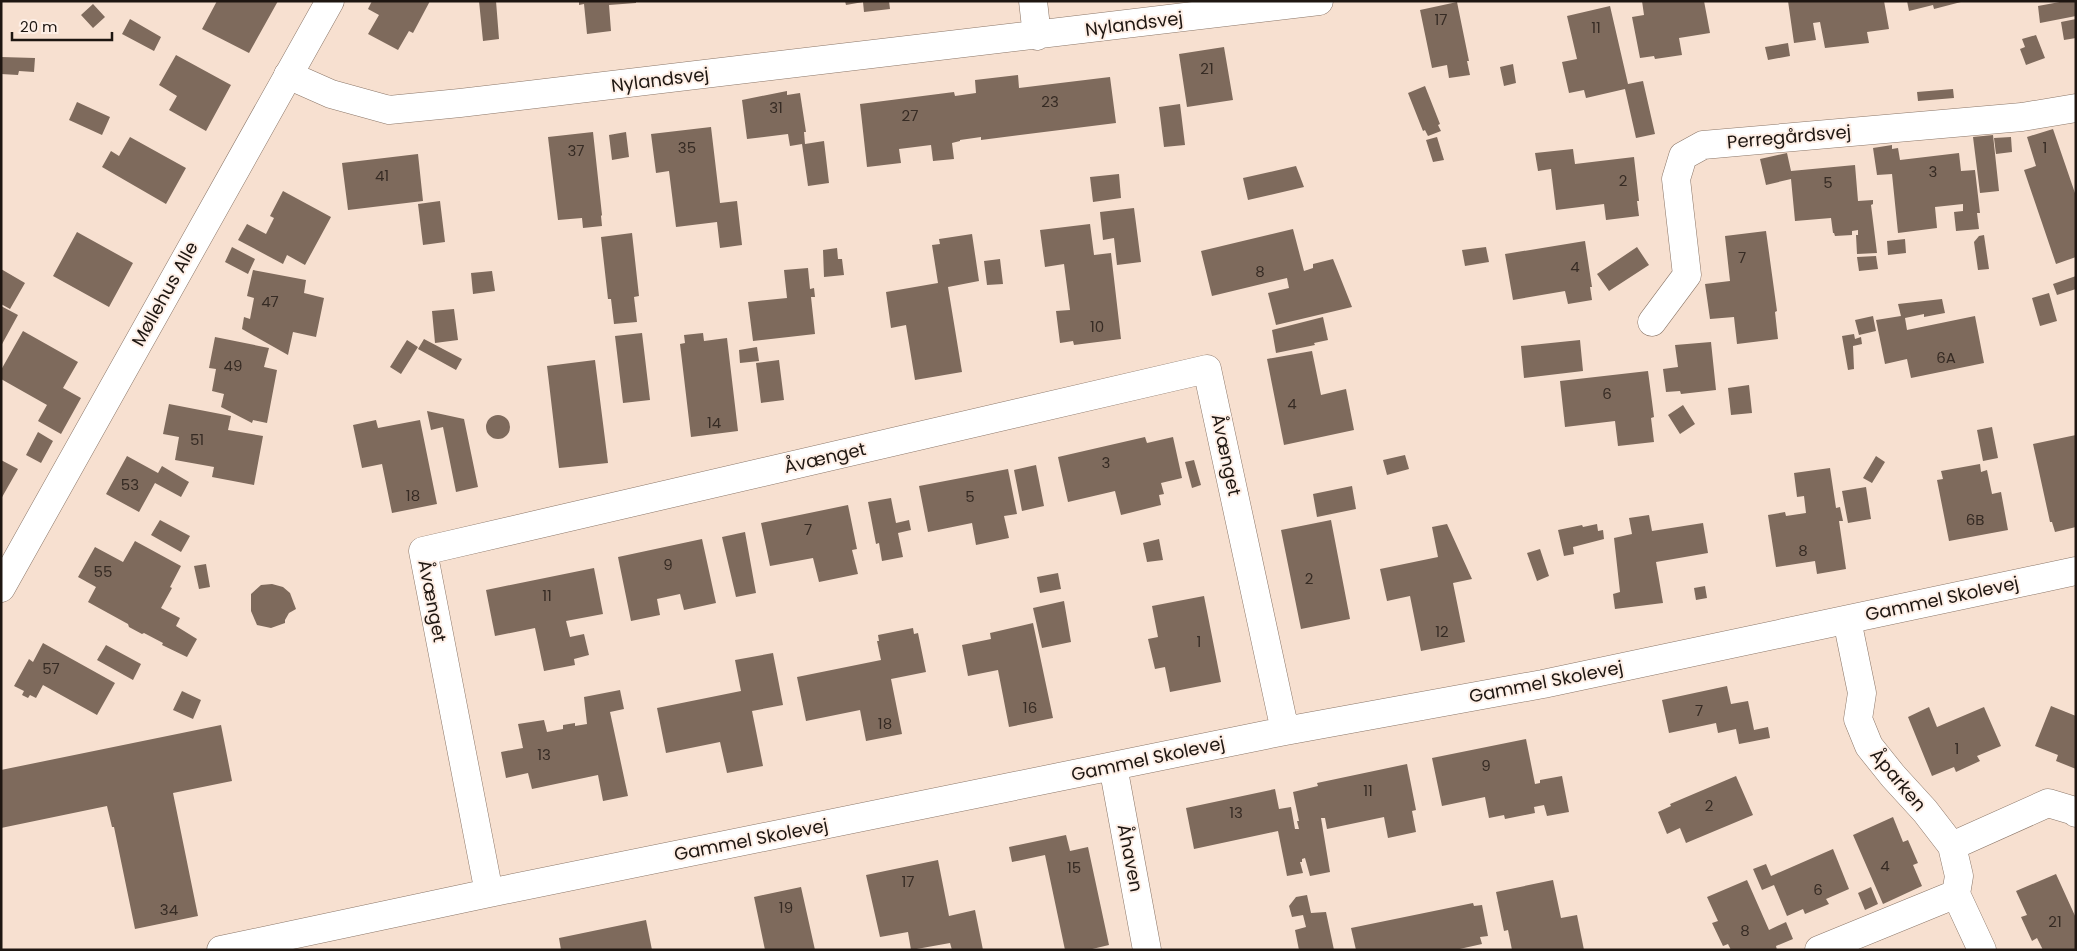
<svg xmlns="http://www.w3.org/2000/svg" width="2077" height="951" viewBox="0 0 2077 951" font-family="Poppins,sans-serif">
  <rect width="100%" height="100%" fill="#f7e0d0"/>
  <!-- building -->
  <path fill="#7e6a5c" d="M217,1H278L249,53L202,29Z
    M372,1H430L413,33L409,31L398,50L368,34L379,15L368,9Z
    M479,1H496L499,39L483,41Z
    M579,1H636V3L609,5L611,31L587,34L584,4L579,5Z
    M845,1H889L890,9L864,12L863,2L846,5Z
    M1642,1H1704L1710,33L1679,38L1682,55L1655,59L1654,56L1640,58L1632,17L1644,15Z
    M1788,1H1884L1889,29L1867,32L1869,43L1825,48L1820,22L1813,23L1816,40L1794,43Z
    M1907,1H1961V2L1934,9L1933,5L1909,11Z
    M2065,1H2076V16L2040,23L2038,6Z
    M1457,2L1469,61H1467L1470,75L1449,78L1447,65L1432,68L1420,10Z
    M93,4L105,17L93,28L81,15Z
    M1610,6L1628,84L1643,81L1655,134L1636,138L1625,89L1586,98L1584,90L1569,93L1562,62L1577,59L1567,16Z
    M130,19L161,37L154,51L122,34Z
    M2076,19V38L2064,40L2061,22Z
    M2036,35L2045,58L2026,65L2020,49L2025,47L2022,39Z
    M1788,43L1790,56L1768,60L1765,47Z
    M1224,47L1233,100L1187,107L1179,54Z
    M176,55L231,85L206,131L169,110L177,96L159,85Z
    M1,57L35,58L34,72L19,71L18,75L1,74Z
    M1513,64L1516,83L1504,86L1500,67Z
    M1018,75L1019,88L1110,77L1116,123L981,140V137L960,140V141L952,143L954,159L933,161L931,145L899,149L901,163L867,167L860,104L954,92L955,96L976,93L975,80Z
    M1425,86L1440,124L1438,125L1441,131L1428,136L1425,130L1423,131L1408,93Z
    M1953,89L1954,98L1918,101L1917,92Z
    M787,91V95L800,93L806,132H804L805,144L824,141L829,183L808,186L802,144L790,146L788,134L747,139L742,100Z
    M77,102L110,117L102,135L69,120Z
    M1180,104L1185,145L1164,147L1159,107Z
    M711,127L720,203L737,201L742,245L720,248L717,222L676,227L669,171L656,173L651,134Z
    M2053,129L2076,196V257L2056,264L2024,170L2036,166L2027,137Z
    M593,132L602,215L601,216L602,226L583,228L582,218L558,220L548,137Z
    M626,132L629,157L612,160L609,135Z
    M1993,135L1999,191L1980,193L1973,137Z
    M130,137L186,168L166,204L102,167L111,151L119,156Z
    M1437,137L1444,160L1433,162L1426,140Z
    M2011,137L2012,152L1996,154L1994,138Z
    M1892,145V149L1898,148L1900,160L1959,153L1961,171L1975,170L1980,213H1977L1979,229L1956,231L1954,212L1963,211V204L1935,207L1937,228L1898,233L1892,174L1877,175L1873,148Z
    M1573,149L1575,164L1634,157L1639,201H1637L1639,216L1606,220L1604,204L1556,210L1551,169L1538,171L1535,153Z
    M1787,153L1791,171L1855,165L1858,201L1873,200V204L1871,205L1877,253L1857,254L1856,235H1858V230L1852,231V235L1835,236L1834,233H1833L1831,218L1795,221L1791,179L1766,185L1760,159Z
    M418,154L423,201L348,210L342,163Z
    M1296,166L1304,187L1248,200L1243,178Z
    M1119,174L1121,198L1093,202L1090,177Z
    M283,191L331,217L305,265L287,255L283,264L238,240L247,224L266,234L274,218L270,216Z
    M440,201L445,242L423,245L418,204Z
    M1134,208L1141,262L1117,265L1114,238L1103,240L1100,212Z
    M1090,224L1094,255L1111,253L1121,339L1074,345L1073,341L1060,343L1056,311L1070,310L1064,264L1045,267L1040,230Z
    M1293,229L1304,271L1313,268V264L1333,259L1352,307L1276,325L1268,293L1289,288L1287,278L1212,296L1201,251Z
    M1766,231L1777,311L1775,312L1778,339L1737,344L1734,317L1710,319L1705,284L1730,281L1725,236Z
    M77,232L133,263L109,307L53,276Z
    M632,233L639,296L634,297L637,322L614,324L611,299H608L601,237Z
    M972,234L979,281L948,287L962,372L915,380L906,325L891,328L886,292L938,283L932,245L940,244L939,239Z
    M1984,235L1989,269L1978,270L1974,242L1979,236Z
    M1905,239L1906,253L1888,255L1887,241Z
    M1585,241L1592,287H1590L1592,300L1568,304L1565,291L1513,300L1505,254Z
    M232,247L255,259L248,274L225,262Z
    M1486,247L1489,262L1465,266L1462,250Z
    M1637,247L1649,265L1609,291L1597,274Z
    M837,248L838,259H842L844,275L824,277L823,250Z
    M1876,256L1878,269L1859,271L1857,257Z
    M1000,259L1003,284L987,285L984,261Z
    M808,268L810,289L814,288L815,297H811L815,334L753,341L748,302L787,298L784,270Z
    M1,269L25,283L10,309L1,304Z
    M253,270L306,280L304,293L324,298L316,337L293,332L288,355L242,329L244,317L250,319L254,298L247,296Z
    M492,271L495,291L473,294L471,273Z
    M2076,276V289L2057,295L2053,284Z
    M2049,293L2057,321L2040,326L2032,298Z
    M1942,299L1945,313L1924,317V314L1905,318L1907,330L1975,316L1984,363L1911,378L1907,359L1885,364L1876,320L1901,316L1898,304Z
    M1,306L18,315L1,346Z
    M454,309L458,340L435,343L432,311Z
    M1873,316L1876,331L1859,335L1855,320Z
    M1323,317L1328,340L1314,343L1315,345L1276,353L1272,330Z
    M23,331L78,362L63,388L81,398L61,434L38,421L47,405L1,379V370Z
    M642,333L650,400L623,403L615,336Z
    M703,333L704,341L727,338L738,431L691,437L680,344L685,343L684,335Z
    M1854,334L1855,339L1861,337L1862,344L1853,346L1854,369L1848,370L1842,336Z
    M215,337L269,348L264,367L277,370L267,423L253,420L252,423L221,407L224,394L212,391L216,369L209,368Z
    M424,339L462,359L456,370L418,349Z
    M407,340L418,347L401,374L390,367Z
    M1580,340L1583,371L1524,378L1521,346Z
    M1711,342L1716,390L1681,394L1680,391L1666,392L1663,369L1678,367L1675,345Z
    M757,347L759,361L740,363L739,350Z
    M1312,351L1321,395L1346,389L1354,430L1284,445L1267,359Z
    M595,360L608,463L559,468L547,366Z
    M779,360L784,400L761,403L756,363Z
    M1648,371L1654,417L1651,418L1654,442L1618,446L1615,421L1565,427L1560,381Z
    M1749,385L1752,413L1731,415L1728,388Z
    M169,404L231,416L228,430L263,436L254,485L212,477L214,467L175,460L179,437L163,434Z
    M1683,405L1695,424L1680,434L1668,415Z
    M427,411L464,419L478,487L456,492L443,427L431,430Z
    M486 427a12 12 0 1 1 24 0a12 12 0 1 1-24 0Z
    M376,420L378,428L420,420L437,504L392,513L382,464L362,468L353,425Z
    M1992,427L1998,458L1983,461L1977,430Z
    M38,432L53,441L41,463L26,455Z
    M2076,435V527L2055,532L2052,522H2050L2033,444Z
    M1145,437L1147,443L1173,437L1182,478L1161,483L1164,494L1159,495L1161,505L1121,515L1115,491L1068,502L1058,457Z
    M1405,455L1409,469L1387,475L1383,460Z
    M127,456L158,473L162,466L189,482L181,497L155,483L139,512L106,494Z
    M1876,456L1885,462L1872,483L1863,478Z
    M1,460L18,469L1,499Z
    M1194,460L1201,485L1192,488L1185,462Z
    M1980,464L1981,472L1987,470L1992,494L2001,492L2008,530L1949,541L1937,480L1943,479L1941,471Z
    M1036,465L1044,506L1022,511L1014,470Z
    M1830,468L1836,508L1840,507L1843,521H1839L1846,569L1817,574L1815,561L1776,567L1768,515L1785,512L1786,516L1806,513L1804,496L1797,497L1794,473Z
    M1008,469L1017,514L1004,516L1009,538L976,545L972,523L928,532L919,486Z
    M1352,486L1356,509L1317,517L1313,494Z
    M1866,487L1871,519L1848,523L1842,491Z
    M891,498L896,523L909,520L911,530L898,533L903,557L882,561L879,543L876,544L868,502Z
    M848,505L857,549L852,550L858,574L819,582L813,558L770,566L761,523Z
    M1649,515L1652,531L1703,523L1708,553L1656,562L1663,603L1615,609L1613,594L1620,592L1614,538L1632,534L1629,518Z
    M160,520L190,536L181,552L151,535Z
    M1331,520L1350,619L1301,629L1281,530Z
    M1447,524L1472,579L1453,583L1465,642L1421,651L1410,596L1387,601L1380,569L1438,557L1432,527Z
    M1597,524L1598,531L1603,530L1604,539L1573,547L1574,554L1564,556L1558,530L1582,525L1583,527Z
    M745,532L756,593L736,597L722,537Z
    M702,539L716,603L684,610L680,594L657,599L660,615L631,621L618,557Z
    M1159,539L1163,560L1147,562L1143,543Z
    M135,541L181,566L170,587L172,588L161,608L180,618L176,626L197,639L187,657L162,645L163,643L144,633L142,634L129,627L128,624L88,602L96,587L78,577L95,547L123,562Z
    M1540,549L1549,576L1537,581L1527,553Z
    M206,564L210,587L199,589L194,566Z
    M594,568L603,614L566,621L570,637L584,634L589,655L574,659L575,665L544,671L535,628L495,636L486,590Z
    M1058,573L1061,589L1040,593L1037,577Z
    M272,584L283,587L290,593L296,609L289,613L285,620V623L271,628L257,625L251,611V594L261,585Z
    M1705,586L1707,598L1696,600L1694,588Z
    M1204,596L1221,682L1170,692L1165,667L1155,669L1148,639L1158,637L1152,606Z
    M1064,601L1071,642L1042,648L1033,608Z
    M1033,623L1053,718L1009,727L998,670L968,676L962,645L991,639L990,633Z
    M913,628L914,634L918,633L926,672L891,679L902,734L866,741L860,710L806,721L797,677L881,660L877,641H879L878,635Z
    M43,643L115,683L97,715L43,685L36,698L30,695L28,698L22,695L24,691L14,686L29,659L33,662Z
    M106,645L141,664L133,680L97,660Z
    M773,653L783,705L752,711L763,766L727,773L720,742L666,753L657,708L741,691L735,660Z
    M1727,686L1731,704L1748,701L1754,730L1768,727L1770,738L1739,744L1736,729L1718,733L1716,723L1669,733L1662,700Z
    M620,690L624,709L610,712L628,796L603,801L598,775L532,789L528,773L506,778L501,752L523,748L518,724L544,720L547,732L563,729V725L575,723V726L587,724L584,697Z
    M182,691L201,700L193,719L173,710Z
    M2051,706L2076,716V769L2056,761L2058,755L2035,746Z
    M1929,707L1937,727L1984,707L2001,746L1977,756L1980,761L1956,772L1954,767L1932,776L1908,717Z
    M221,725L232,781L173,793L198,916L135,929L114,827H112L107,806L1,828V770Z
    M1526,739L1535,784L1540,783V780L1562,776L1569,812L1547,816L1544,805L1534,807L1535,813L1505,819L1504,815L1489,818L1485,797L1442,806L1432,758Z
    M1407,764L1416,810L1412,811L1416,832L1388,838L1384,817L1327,829L1325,818H1321L1330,872L1310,876L1305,858L1302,859V862H1300L1303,873L1287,876L1278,831L1194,849L1186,808L1275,789L1279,809L1291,807L1295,829H1299L1297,821H1299L1293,792L1318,786L1317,783Z
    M1736,776L1753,815L1686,843L1680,828L1667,834L1658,812L1671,806L1670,804Z
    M1893,817L1903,842L1908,840L1918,863L1913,865L1922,886L1883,904L1853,835Z
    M1066,835L1070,851L1088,847L1109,945L1088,950H1065L1045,855L1012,862L1009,847Z
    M1833,849L1849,889L1826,899L1829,904L1805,914L1803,909L1787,916L1774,885L1762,890L1753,869L1766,864L1771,876Z
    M938,860L949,916L975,910L983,950H952L950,943L911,950L908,932L880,937L866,875Z
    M2056,874L2076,918V950H2043L2037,938L2032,941L2021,917L2027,915L2016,891Z
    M1553,880L1561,918L1577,915L1584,950H1512L1508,930L1504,931L1496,892Z
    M1747,880L1769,930L1786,922L1793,939L1776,946L1777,950H1731L1728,944L1723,946L1712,923L1718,921L1707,897Z
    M801,887L815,950H765L754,897Z
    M1871,887L1878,904L1865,910L1858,893Z
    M1307,895L1311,913L1326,912L1334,950H1299L1295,930L1306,927L1303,915L1292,917L1289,906L1296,897Z
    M1473,903L1474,906L1482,905L1488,936L1480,937L1482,944L1455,950H1356L1351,928Z
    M646,920L652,950H561L559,938Z"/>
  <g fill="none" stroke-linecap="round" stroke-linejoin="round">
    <!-- street casing -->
    <g stroke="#8b7668" stroke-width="29">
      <path id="street" d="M1033,1L1037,36
        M288,75L331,94L389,110L460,103L1319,1
        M1652,322L1687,275L1676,179L1683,156L1703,145L2022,117L2076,108
        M1847,620L1862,693L1858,719L1869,746L1893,776L1925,811L1952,846L1959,876L1956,894L1982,950
        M1113,766L1147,950
        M1952,846L2048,803L2075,811L2076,813
        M489,893L423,551L1207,369L1285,731
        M221,950L489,893L1285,731L1543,684L2076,571
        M1819,950L1956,894"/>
    </g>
    <!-- secondary casing -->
    <g stroke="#8b7668" stroke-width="29">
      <path id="secondary" d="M1,588L330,1"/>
    </g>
    <!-- street -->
    <use href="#street" stroke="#fff" stroke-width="28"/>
    <!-- secondary -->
    <use href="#secondary" stroke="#fff" stroke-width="28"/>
  </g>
  <g text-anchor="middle" stroke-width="4" stroke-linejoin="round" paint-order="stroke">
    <!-- number labels -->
    <g font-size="15" fill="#362b24">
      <text x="1441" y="25">17</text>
      <text x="1596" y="33">11</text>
      <text x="1207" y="74">21</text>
      <text x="1050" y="107">23</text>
      <text x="776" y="113">31</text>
      <text x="910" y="121">27</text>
      <text x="687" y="153">35</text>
      <text x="2045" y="153">1</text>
      <text x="576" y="156">37</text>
      <text x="1933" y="177">3</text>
      <text x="382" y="181">41</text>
      <text x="1623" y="186">2</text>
      <text x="1828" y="188">5</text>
      <text x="1742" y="263">7</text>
      <text x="1575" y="272">4</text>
      <text x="1260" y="277">8</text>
      <text x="270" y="307">47</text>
      <text x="1097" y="332">10</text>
      <text x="1946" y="363">6A</text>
      <text x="233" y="371">49</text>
      <text x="1607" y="399">6</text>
      <text x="1292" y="409">4</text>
      <text x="714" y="428">14</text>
      <text x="197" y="445">51</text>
      <text x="1106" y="468">3</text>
      <text x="130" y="490">53</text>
      <text x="413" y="501">18</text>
      <text x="970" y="502">5</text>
      <text x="1975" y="525">6B</text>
      <text x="808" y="535">7</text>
      <text x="1803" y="556">8</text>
      <text x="668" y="570">9</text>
      <text x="103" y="577">55</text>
      <text x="1309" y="584">2</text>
      <text x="547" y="601">11</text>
      <text x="1442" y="637">12</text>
      <text x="1199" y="647">1</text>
      <text x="51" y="674">57</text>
      <text x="1030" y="713">16</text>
      <text x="1699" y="716">7</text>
      <text x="885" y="729">18</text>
      <text x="1957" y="754">1</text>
      <text x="544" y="760">13</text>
      <text x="1486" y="771">9</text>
      <text x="1368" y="796">11</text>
      <text x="1709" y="811">2</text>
      <text x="1236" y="818">13</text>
      <text x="1885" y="871">4</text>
      <text x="1074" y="873">15</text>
      <text x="908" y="887">17</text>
      <text x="1818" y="895">6</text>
      <text x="786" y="913">19</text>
      <text x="169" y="915">34</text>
      <text x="2055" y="927">21</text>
      <text x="1745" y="936">8</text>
    </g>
    <!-- street labels -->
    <g font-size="18" fill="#1e1611" stroke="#feefe6">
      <text transform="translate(1134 24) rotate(-7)" y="6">Nylandsvej</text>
      <text transform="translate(660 80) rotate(-7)" y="6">Nylandsvej</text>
      <text transform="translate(1789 137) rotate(-5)" y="6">Perregårdsvej</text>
      <text transform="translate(165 294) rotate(-61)" y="6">Møllehus Alle</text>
      <text transform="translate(1226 455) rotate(78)" y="6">Åvænget</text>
      <text transform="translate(825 458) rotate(-13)" y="6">Åvænget</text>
      <text transform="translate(1942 599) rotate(-12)" y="6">Gammel Skolevej</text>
      <text transform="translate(432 601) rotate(79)" y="6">Åvænget</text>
      <text transform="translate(1546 682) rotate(-11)" y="6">Gammel Skolevej</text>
      <text transform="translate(1148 759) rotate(-12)" y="6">Gammel Skolevej</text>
      <text transform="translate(1898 780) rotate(50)" y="6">Åparken</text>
      <text transform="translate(751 840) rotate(-11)" y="6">Gammel Skolevej</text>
      <text transform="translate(1130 858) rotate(79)" y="6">Åhaven</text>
    </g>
  </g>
  <!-- border -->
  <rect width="2077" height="951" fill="none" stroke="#1e1611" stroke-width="5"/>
  <!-- scale -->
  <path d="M12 32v8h100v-8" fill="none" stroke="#1e1611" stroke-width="2.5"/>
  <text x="20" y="32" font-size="15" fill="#1e1611" stroke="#feefe6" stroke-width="4" paint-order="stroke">20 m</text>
</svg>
